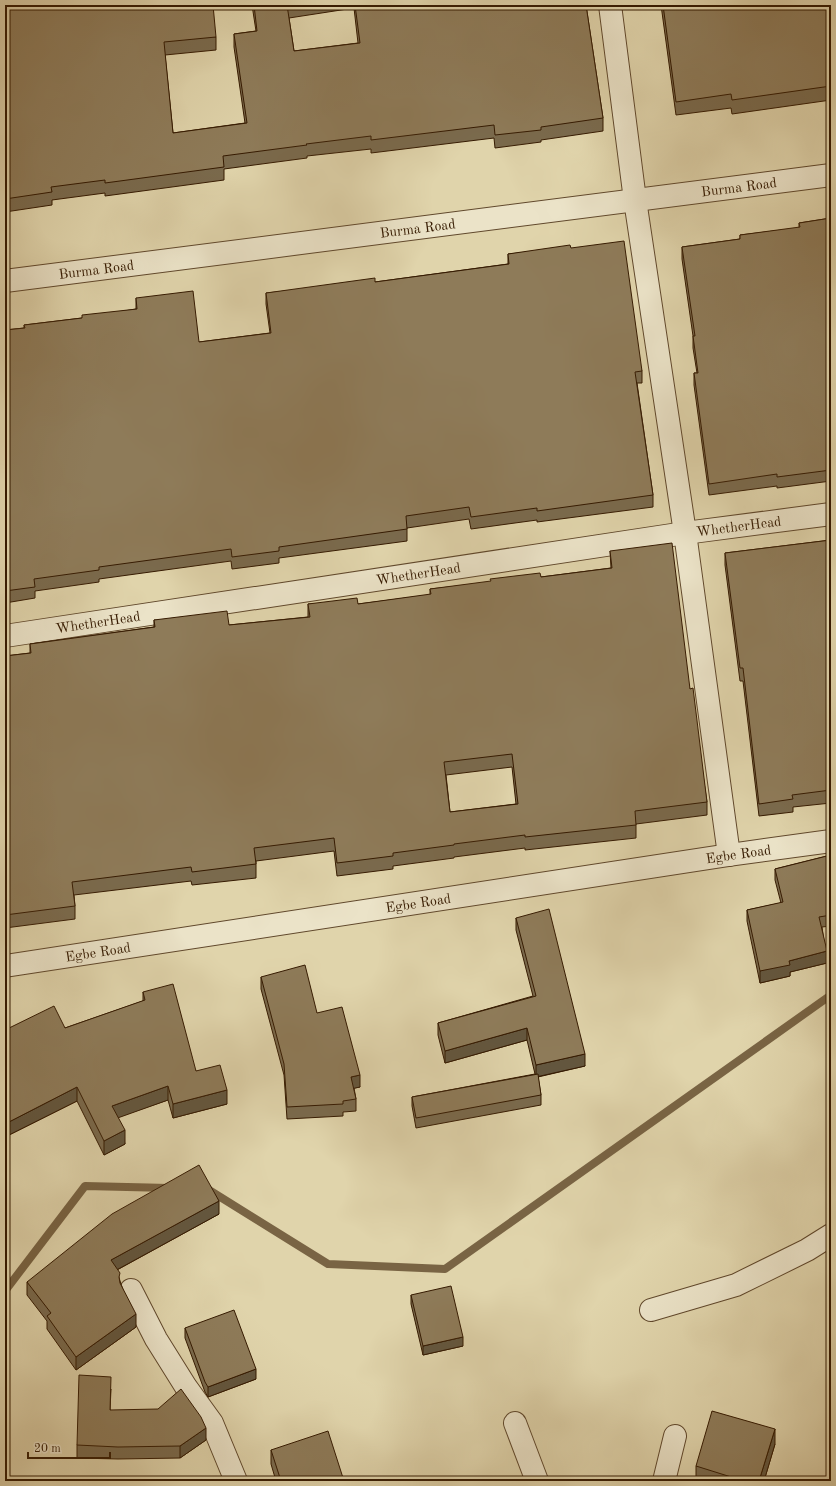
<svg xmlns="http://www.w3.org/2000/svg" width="836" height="1486" viewBox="0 0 836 1486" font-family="'Old Standard TT',serif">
  <rect width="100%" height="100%" fill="#e0d4ab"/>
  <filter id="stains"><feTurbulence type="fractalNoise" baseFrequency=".005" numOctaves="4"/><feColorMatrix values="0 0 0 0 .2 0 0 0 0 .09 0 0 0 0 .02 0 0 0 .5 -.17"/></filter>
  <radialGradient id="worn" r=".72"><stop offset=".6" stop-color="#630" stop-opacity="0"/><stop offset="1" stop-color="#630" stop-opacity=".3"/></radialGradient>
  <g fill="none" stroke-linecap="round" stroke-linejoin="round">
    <!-- stream -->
    <path stroke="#796444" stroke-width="8" d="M205,1190H209L328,1264L445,1269L831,995
      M5,1291L85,1186L169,1188"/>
    <!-- minor casing -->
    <g stroke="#60482c" stroke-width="24">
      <g id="minor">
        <path d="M610,5L635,200L685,533L729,855"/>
        <path id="s1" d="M5,281L831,175"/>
        <path id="s2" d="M5,636L685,533L831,514"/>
        <path id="s3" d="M5,966L729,855L831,841"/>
        <path d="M131,1290L156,1339L186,1387L212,1423L236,1481"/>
        <path d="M651,1310L736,1285L807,1250L831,1235"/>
        <path d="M515,1423L537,1481"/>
        <path d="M664,1481L675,1436"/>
      </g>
    </g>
    <!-- minor -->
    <use href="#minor" stroke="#ebe3c8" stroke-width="22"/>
  </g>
  <!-- wall -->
  <path fill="#7a6a4d" stroke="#351a01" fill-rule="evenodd" d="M5,5L216,37V50L165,55L173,133L245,123L234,47V34L256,31L252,5H586L603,118V131L541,140V142L495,148L494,138L371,153V149L307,156V158L224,169V180L105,196V193L52,200V205L5,212ZM354,8L358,43L294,51L289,18Z
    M661,5H831V100L732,114L731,108L676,115Z
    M831,218V481L777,488V486L709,495L694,385V373H697L693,348V336L682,259V247L740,239V235L799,228V223Z
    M571,248L642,371V383H637L653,495V507L537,522V520L471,529L469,519L407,528V541L279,558V563L232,569L231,561L99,579V582L35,591V598L5,603V330L24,328V325L82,318L136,309V298L199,342L270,333L266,304V293L375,282L508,264V254Z
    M831,540V803L793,807V812L759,816L743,681H740L725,565V553Z
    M610,551L690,689L707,802V815L636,824V838L525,850V848L454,857V858L393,866V869L337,876L334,851L256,861V878L192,885L191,881L74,895L75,906V919L5,928V656L30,653V644L154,627V620L229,625L308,617V604H358L430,595V589L541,577L611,568ZM512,767L516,804L450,812L446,775Z
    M831,855V926L822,927L827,963L790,972V976L760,983L747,921V910L781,903L775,880V869Z
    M516,918L585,1066L538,1077L541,1095V1105L416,1128L412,1106V1097L535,1074L527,1040L445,1063L438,1035V1023L533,996L516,930Z
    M261,977L317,1013L360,1087L354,1088L356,1099V1111L343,1112V1116L287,1119L284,1075L261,989Z
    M143,992L196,1071L227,1104L173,1118L168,1100L118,1117L125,1144L104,1155L77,1101L5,1137V1030L65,1028L143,1001Z
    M219,1214L117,1270L120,1281L136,1327L76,1370L47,1329V1321L27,1295V1282Z
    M411,1295L463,1346L423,1355L411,1304Z
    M185,1328L256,1379L208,1397L205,1392L185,1338Z
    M111,1389L110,1410L206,1440L180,1458L118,1459L77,1458V1445Z
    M775,1444L764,1481H698L696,1480V1466Z
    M271,1450L344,1481H276L271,1464Z"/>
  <!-- shaded-wall -->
  <path fill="#63563e" stroke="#351a01" d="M827,951V963L790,972V976L760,983V971L789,961Z
    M527,1028V1040L445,1063V1051Z
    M585,1054V1066L536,1077V1065Z
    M360,1075V1087L351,1089V1077Z
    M168,1086V1100L112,1120V1106Z
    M77,1087V1101L5,1137V1124Z
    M227,1090V1104L173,1118V1104Z
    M125,1130V1144L104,1155V1141Z
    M219,1201V1214L111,1273V1260Z
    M136,1314V1327L76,1370V1357Z
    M463,1337V1346L423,1355V1346Z
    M256,1369V1379L208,1397V1387Z
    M206,1428V1440L180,1458V1446Z
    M775,1429V1444L764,1481H759Z"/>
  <!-- building -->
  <path fill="#8e7b59" stroke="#351a01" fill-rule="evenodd" d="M5,5H213L216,37L164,42L173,133L247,123L234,34L257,31L254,5H290H287L294,51L360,43L355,5H586L603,118L541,127V130L495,135L494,125L371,140V136L306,144L307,145L223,156L224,167L105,183V180L51,187L52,192L5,199Z
    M663,5H831V86L732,100L731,94L676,102Z
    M831,218V470L777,477V474L709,484L694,373H698L693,336H695L682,247L740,239V235L800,227L799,223Z
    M624,241L642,371L635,372L653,495L537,511V508L471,517L469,507L406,516L407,529L279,547V551L232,557L231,549L99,567V570L34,579L35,587L5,591V330L25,328L24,325L82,318V315L137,309L136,298L193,291L199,342L271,333L266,293L375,278V282L509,264L508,254L570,245L571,248Z
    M831,540V790L792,795L793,799L759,804L743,668H740L725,553Z
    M672,543L690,689L693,688L707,802L635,811L636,825L525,837V835L454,844V845L393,853V856L337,863L334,838L254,848L256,864L192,872L191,867L72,882L75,906L5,915V656L31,653L30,644L155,627L154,620L227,611L229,625L310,617L308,604L357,598L358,604L431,594L430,589L491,581L490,579L540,573L541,577L612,568L610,551ZM512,754L518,804L450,812L444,762Z
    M831,855V915L819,917L827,951L789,961L790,965L760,971L747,910L783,902L775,869Z
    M549,909L585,1054L536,1065L527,1028L445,1051L438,1023L536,996L516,918Z
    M305,965L317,1013L342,1007L360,1075L351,1077L356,1099L343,1101V1104L287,1107L284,1064L261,977Z
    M173,984L196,1071L220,1065L227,1090L173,1104L168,1086L112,1106L125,1130L104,1141L77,1087L5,1124V1030L54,1006L65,1028L145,1000L143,992Z
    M538,1074L541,1095L416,1118L412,1097Z
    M199,1165L219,1201L111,1260L120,1273L119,1277L120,1283L136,1314L76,1357L47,1316L51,1313L27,1282L112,1214Z
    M451,1286L463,1337L423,1346L411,1295Z
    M234,1310L256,1369L208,1387L205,1382L185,1328Z
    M79,1375L111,1377L110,1410L158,1409L181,1389L201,1417L206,1428L180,1446L118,1447L77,1445Z
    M712,1411L775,1429L759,1481H744L696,1466Z
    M328,1431L344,1481H281L271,1450Z"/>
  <g text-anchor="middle" stroke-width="3.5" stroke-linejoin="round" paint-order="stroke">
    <!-- street labels -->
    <g font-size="14" fill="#351a01" stroke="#ebe3c8">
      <text dy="5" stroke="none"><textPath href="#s1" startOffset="740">Burma Road</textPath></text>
      <text dy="5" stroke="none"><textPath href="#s1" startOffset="416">Burma Road</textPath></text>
      <text dy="5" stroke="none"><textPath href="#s1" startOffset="92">Burma Road</textPath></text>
      <text dy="5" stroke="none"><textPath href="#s2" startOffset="742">WhetherHead</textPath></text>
      <text dy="5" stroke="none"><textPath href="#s2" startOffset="418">WhetherHead</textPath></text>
      <text dy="5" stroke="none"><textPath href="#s2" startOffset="94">WhetherHead</textPath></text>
      <text dy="5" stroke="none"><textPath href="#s3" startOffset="742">Egbe Road</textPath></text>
      <text dy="5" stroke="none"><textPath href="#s3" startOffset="418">Egbe Road</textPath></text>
      <text dy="5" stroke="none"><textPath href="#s3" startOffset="94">Egbe Road</textPath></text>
    </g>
  </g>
  <!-- margin -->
  <rect width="836" height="1486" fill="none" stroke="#e0d4ab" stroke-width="20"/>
  <rect x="6" y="6" width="824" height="1474" fill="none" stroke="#351a01" stroke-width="2"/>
  <rect x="10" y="10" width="816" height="1466" fill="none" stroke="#351a01"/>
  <!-- scale -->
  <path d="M28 1452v6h82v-6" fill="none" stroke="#351a01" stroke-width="2"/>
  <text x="34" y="1452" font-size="12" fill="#351a01" stroke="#ebe3c8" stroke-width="3" paint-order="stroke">20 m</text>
  <rect width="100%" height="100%" filter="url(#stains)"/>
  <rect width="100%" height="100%" fill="url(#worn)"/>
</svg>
